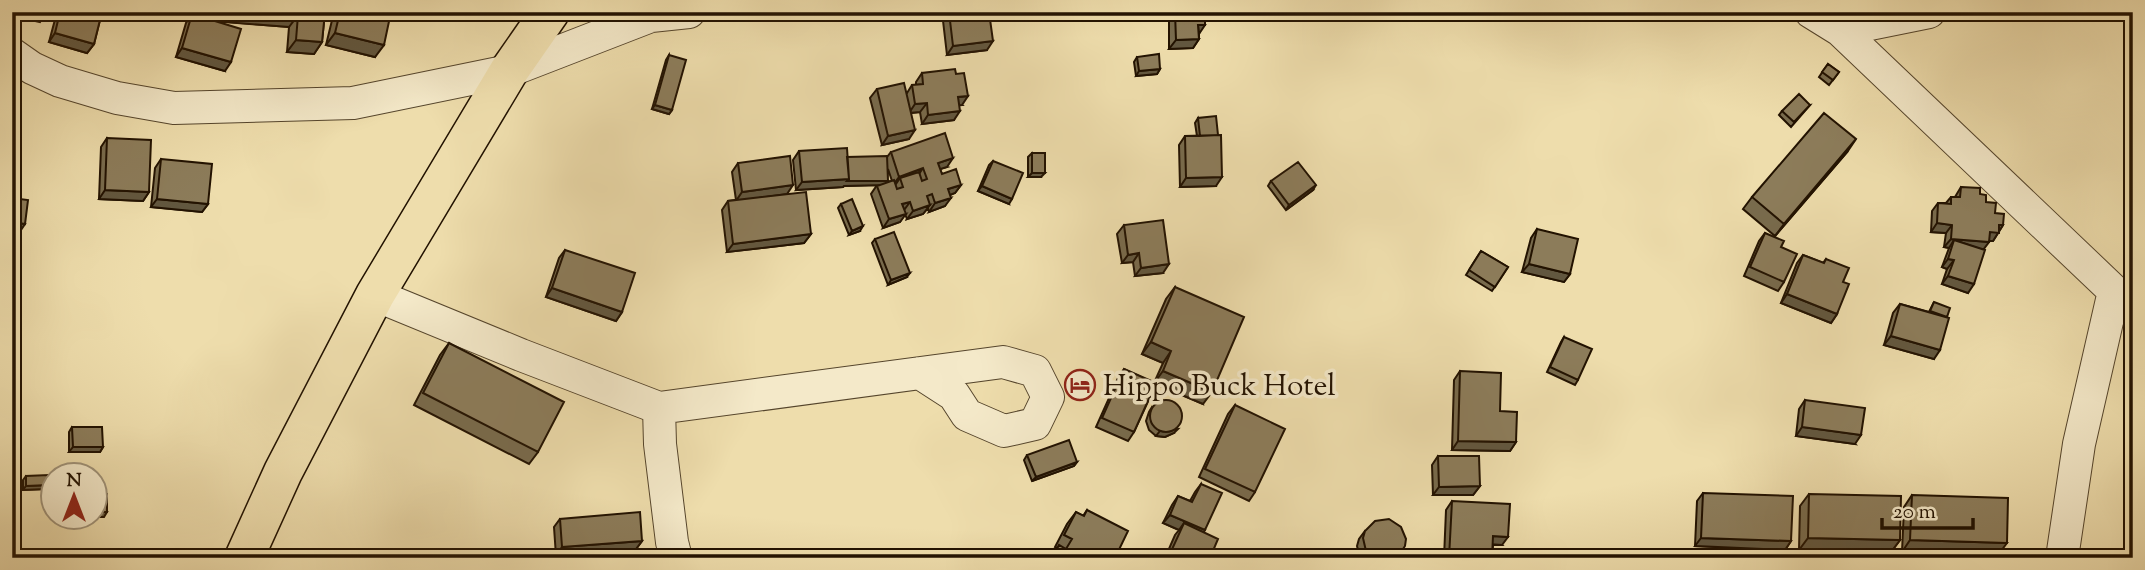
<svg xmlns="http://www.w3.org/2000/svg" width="2145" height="570" viewBox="0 0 2145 570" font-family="'Sorts Mill Goudy',serif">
  <rect width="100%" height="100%" fill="#eeddac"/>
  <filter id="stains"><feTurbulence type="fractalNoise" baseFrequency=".00286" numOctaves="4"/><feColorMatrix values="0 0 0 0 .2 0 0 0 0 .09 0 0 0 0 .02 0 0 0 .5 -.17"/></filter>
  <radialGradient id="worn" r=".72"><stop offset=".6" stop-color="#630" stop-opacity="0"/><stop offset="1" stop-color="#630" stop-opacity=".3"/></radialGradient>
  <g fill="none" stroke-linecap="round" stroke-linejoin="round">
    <!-- minor casing -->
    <g stroke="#55452c" stroke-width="34">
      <path id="minor" d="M1811,12L1840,30L2114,291L2133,312
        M1840,30L1929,12
        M12,54L32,68L60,81L117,98L174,108L353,103L509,71L651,16L689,12
        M375,295L521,355L659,408L660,444L672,542L676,558
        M659,408L1003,362L1035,371L1048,397L1035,424L1004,431L967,415L954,395L920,373
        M2062,558L2079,444L2114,291"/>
    </g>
    <!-- highway casing -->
    <g stroke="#221201" stroke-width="41">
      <path id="highway" d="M244,558L283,472L375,295L509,71L550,12"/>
    </g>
    <!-- minor -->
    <use href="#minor" stroke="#f4e9c9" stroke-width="32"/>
    <!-- highway -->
    <use href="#highway" stroke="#eeddac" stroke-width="38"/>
  </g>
  <!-- wall -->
  <path fill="#786b4d" stroke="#221201" stroke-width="2" fill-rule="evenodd" d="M57,12H102L94,44L87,53L49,42Z
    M198,12H325L322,42L314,54L287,52L289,27L215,21L225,71L176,57L186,23L192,14L198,16Z
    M334,12H391L375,57L326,45Z
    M942,12H989L987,50L947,55Z
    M1169,12H1205L1199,34V39L1193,48L1169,49Z
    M669,55L672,110L669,114L652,109L666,60Z
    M1137,57L1160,69L1157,74L1136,76L1134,62Z
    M1828,64L1839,72L1829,85L1819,77Z
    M922,73L962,105H959L954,120L922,124L920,112L911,113L909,139L882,145L870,98L877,89L907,93L912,85H916V82Z
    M1810,105L1791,127L1779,115L1782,111Z
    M1198,118L1216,186L1180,187L1179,145L1185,136H1197L1195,123Z
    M107,138L149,192L143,201L99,199L101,147Z
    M799,151L847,157H887L891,152L947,167L940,169L942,174L961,185L955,193L950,195L945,206L929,212L928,208L923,214L907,219L905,214L900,222L883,228L871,194L877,185L844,186L843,187L796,190L793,160ZM888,169L892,181L887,182Z
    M1848,151L1775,236L1743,209L1752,197Z
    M1032,153L1041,177H1028V157Z
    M161,159L208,204L202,212L151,207L155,168Z
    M993,161L1009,204L978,191L989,165Z
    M738,163L787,194L811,234L804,243L727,252L722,210L728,201L736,200L732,172Z
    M1271,181L1313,190L1286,210L1268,186Z
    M1961,187L1980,194L2003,225L1993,241H1989L1983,249L1968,293L1942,284L1947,269L1942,267L1949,248L1944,247L1946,233L1931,232L1932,211L1938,203H1946L1951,197H1955Z
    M841,204L860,231L849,235L838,208Z
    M1124,225L1163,273L1135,276L1133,262L1122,263L1117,234Z
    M1537,229L1570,274L1564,282L1522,272L1531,238Z
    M1765,233L1781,247L1784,282L1778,291L1744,276L1759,241Z
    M875,239L907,277L888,285L872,243Z
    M565,250L622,312L616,321L546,297L559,258Z
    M1481,251L1508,267L1492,291L1466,275Z
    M1803,255L1823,263L1826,259L1843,282L1837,314L1831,323L1781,303L1797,263Z
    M1175,287L1203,404L1156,384L1134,432L1128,441L1096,427L1118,378L1124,369L1154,383L1163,363L1142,354L1166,299Z
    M1934,302V359L1884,345L1893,313L1900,304L1929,312Z
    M1564,337L1578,380L1575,385L1547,372L1561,342Z
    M449,343L538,452L529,464L414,405L440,355Z
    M1460,371L1500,411L1516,442L1510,451L1452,450L1454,380Z
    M1805,400L1855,444L1796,436L1799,409Z
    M1235,405L1255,492L1249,501L1199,477L1228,414Z
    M1152,407L1174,433L1165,437L1156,436L1149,430L1146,421L1149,412Z
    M72,427L103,447L100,452H69V432Z
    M1027,455L1077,462L1074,466L1032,481L1024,460Z
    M1438,456L1480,486L1473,495H1433L1432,465Z
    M26,476L49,485L46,489L23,490V480Z
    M1201,484L1204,532L1210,558H1165L1175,535L1179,530L1163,523L1172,505L1178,496L1190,501L1195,492Z
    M1703,493L1791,541L1785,550L1695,546L1697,501Z
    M1809,494L1900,540L1891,552L1799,550L1800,506Z
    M1912,495L1998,555L1902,552L1904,507Z
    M1452,501L1502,545H1493L1492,558H1444L1446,510Z
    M1087,510L1115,558H1050L1057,548L1055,547L1067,524L1076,512L1083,516Z
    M560,519L642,541L636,549L556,556L554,527Z
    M1365,531L1397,558H1360L1357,546L1359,539Z"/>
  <!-- shaded-wall -->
  <path fill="#62573f" stroke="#221201" stroke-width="2" d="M21,12L43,17L40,22L18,17Z
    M203,12H265L298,15L289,27L198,20Z
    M1198,25H1205L1199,34Z
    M55,33L94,44L87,53L49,42Z
    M335,33L384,45L375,57L326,45Z
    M1199,39L1193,48L1169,49L1176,40Z
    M296,40L322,42L314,54L287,52Z
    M993,41L987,50L947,55L953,46Z
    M182,48L231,62L225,71L176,57Z
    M1160,69L1157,74L1136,76L1139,71Z
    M968,96L962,105L952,106L958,97Z
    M927,103L920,112L909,113L915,104Z
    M655,105L672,110L669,114L652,109Z
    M960,111L954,120L922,124L928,115Z
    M915,130L909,139L882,145L888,136Z
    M1856,139L1848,151L1775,236L1784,224Z
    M953,158L947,167L931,172L938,163Z
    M923,168L917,177L900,178L896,184L893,185L899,177Z
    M1032,173H1045L1041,177H1028Z
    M1222,177L1216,186L1180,187L1186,178Z
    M849,179L888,181L885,185L844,186L843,187L796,190L802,182Z
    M793,185L787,194L736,201L742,192Z
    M961,185L955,193L942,198L948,189Z
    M1316,185L1313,190L1286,210L1289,205Z
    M982,186L1012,199L1009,204L978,191Z
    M105,190L149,192L143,201L99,199Z
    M951,198L945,206L929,212L935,203Z
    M157,199L208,204L202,212L151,207Z
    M910,202L904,210L902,204Z
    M930,205L923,214L907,219L913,211Z
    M906,214L900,222L883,228L889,219Z
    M12,222L25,224L19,233L12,232Z
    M1937,223L1952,225L1946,233L1931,232Z
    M1999,225H2003L1993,241H1984L1990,232Z
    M863,226L860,231L849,235L852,231Z
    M811,234L804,243L727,252L733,244Z
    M1951,239L1989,242L1983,250L1954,240L1949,248L1944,247Z
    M1139,253L1133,262L1122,263L1128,255Z
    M1948,259L1954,260L1947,269L1942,267Z
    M1169,264L1163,273L1135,276L1141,268Z
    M1529,264L1570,274L1564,282L1522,272Z
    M910,273L907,277L888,285L891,280Z
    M1948,276L1974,284L1968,293L1942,284Z
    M552,288L622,312L616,321L546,297Z
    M1787,294L1837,314L1831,323L1781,303Z
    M1891,336L1940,350L1934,359L1884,345Z
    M1151,342L1171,351L1163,363L1142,354Z
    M1163,371L1212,392L1203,404L1154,383Z
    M1802,427L1861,435L1855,444L1796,436Z
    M1178,429L1174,433L1165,437L1156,436L1160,431Z
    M1458,441L1516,442L1510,451L1452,450Z
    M73,447H103L100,452H69Z
    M1077,462L1074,466L1032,481L1036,477Z
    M49,485L46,489L23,490L26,486Z
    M1480,486L1473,495H1433L1439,487Z
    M94,512H107L104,517H94Z
    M1170,515L1205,530L1199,539L1184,523L1179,530L1163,523Z
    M1493,536L1508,537L1502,545L1487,544Z
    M1701,538L1791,541L1785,550L1695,546Z
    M1808,538L1900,540L1891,552L1799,550Z
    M1910,540L2007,543L1998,555L1902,552Z
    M642,541L636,549L556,556L562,547Z"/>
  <!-- building -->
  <path fill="#8c7c5a" stroke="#221201" stroke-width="2" d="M23,12H44L43,17Z
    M60,12H102L94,44L55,33Z
    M265,12H325L322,42L296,40L298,15Z
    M340,12H391L384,45L335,33Z
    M949,12H989L993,41L953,46Z
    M1175,12H1205V25H1198L1199,39L1176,40Z
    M192,14L241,29L231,62L182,48Z
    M1159,54L1160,69L1139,71L1137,57Z
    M669,55L686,60L672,110L655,105Z
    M1828,64L1839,72L1833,80L1822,72Z
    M955,69L956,74L964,73L968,96L958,97L960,111L928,115L927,103L915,104L912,85L923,84L922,73Z
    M904,83L915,130L888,136L877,89Z
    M1799,94L1810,105L1794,122L1782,111Z
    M1824,113L1856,139L1784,224L1752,197Z
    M1216,116L1218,135L1200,136L1198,118Z
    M945,133L953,158L938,163L942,174L956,169L961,185L948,189L951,198L935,203L932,194L927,196L930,205L913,211L910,202L902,204L906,214L889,219L877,186L894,180L897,189L903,187L900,178L919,172L922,181L927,179L923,168L899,177L891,152Z
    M1221,135L1222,177L1186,178L1185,136Z
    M107,138L151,140L149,192L105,190Z
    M847,148L849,179L802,182L799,151Z
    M1032,153H1045V173H1032Z
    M790,156L793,185L742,192L738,163Z
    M887,156L888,181H847L849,179L847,157Z
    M161,159L212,164L208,204L157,199Z
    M993,161L1023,173L1012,199L982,186Z
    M1298,162L1316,185L1289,205L1271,181Z
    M1961,187L1980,188V194L1986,195V202L1996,203L1995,213L2004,214L2003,225H1999V233L1990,232L1989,242L1951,239L1952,225L1937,223L1938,203L1951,204V197H1960Z
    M806,192L811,234L733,244L728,201Z
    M12,198L28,200L25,224L12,222Z
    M852,199L863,226L852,231L841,204Z
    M1163,220L1169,264L1141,268L1139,253L1128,255L1124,225Z
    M1537,229L1578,239L1570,274L1529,264Z
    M894,232L910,273L891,280L875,239Z
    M1765,233L1784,241L1781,247L1797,254L1784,282L1750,267Z
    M1954,240L1985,250L1974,284L1948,276L1954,260L1948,259Z
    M565,250L635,273L622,312L552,288Z
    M1481,251L1508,267L1495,287L1469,270Z
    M1803,255L1824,263L1826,259L1849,268L1843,282L1849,284L1837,314L1787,294Z
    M1175,287L1244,317L1212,392L1163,371L1171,351L1151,342Z
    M1934,302L1950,308L1947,317L1930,311Z
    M1900,304L1949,318L1940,350L1891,336Z
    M1564,337L1592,349L1578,380L1550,367Z
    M449,343L564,402L538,452L423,393Z
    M1124,369L1156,383L1134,432L1102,418Z
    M1460,371L1501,373L1500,411L1517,412L1516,442L1458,441Z
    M1150 416a16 16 0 1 1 32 0a16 16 0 1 1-32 0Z
    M1805,400L1865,408L1861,435L1802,427Z
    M1235,405L1285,429L1255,492L1205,469Z
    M72,427H102L103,447H73Z
    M1069,440L1077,462L1036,477L1027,455Z
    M1438,456H1479L1480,486L1439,487Z
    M49,475V485L26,486V476Z
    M1201,484L1222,493L1205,530L1170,515L1178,496L1192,502Z
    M1703,493L1793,496L1791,541L1701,538Z
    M94,494H107V512H94Z
    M1809,494L1901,496L1900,540L1808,538Z
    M1912,495L2008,498L2007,543L1910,540Z
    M1452,501L1510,504L1508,537L1493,536L1492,558H1449Z
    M1087,510L1128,531L1115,558H1052L1059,545L1066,549L1072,539L1064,535L1076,512L1084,516Z
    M640,512L642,541L562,547L560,519Z
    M1389,519L1401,527L1406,539L1405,546L1397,558H1374L1366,551L1363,538L1365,531L1375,521Z
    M1184,523L1218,539L1210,558H1168Z"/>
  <!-- icons -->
  <defs>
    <g id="hotel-ring" transform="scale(1.575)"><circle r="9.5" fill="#f4e9c9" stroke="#8f2418" stroke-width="1.5"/><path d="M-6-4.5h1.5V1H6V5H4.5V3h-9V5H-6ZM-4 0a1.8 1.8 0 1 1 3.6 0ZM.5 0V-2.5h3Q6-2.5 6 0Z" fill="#8f2418"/></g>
  </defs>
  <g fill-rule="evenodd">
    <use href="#hotel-ring" x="1080" y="385"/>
  </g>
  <g text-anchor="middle" stroke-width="7" stroke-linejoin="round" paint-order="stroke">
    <!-- poi labels -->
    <g font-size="30" fill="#221201" stroke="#f4e9c9" text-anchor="start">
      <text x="1103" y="395">Hippo Buck Hotel</text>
    </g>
  </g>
  <!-- margin -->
  <rect width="2145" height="570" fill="none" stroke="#eeddac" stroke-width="42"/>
  <rect x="14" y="14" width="2117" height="542" fill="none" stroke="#221201" stroke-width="3.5"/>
  <rect x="21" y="21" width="2103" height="528" fill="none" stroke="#221201" stroke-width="2"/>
  <!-- north arrow -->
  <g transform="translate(74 496)"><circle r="33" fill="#f4e9c9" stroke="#a09379" stroke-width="2"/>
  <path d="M0-5L12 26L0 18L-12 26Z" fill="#8f2418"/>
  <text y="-10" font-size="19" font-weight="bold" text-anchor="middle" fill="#221201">N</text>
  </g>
  <!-- scale -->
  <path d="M1882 518v10h91v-10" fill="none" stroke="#221201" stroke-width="3.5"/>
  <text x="1893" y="518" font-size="21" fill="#221201" stroke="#f4e9c9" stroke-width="5" paint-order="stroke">20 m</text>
  <rect width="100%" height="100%" filter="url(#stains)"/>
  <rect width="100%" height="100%" fill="url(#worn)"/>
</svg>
